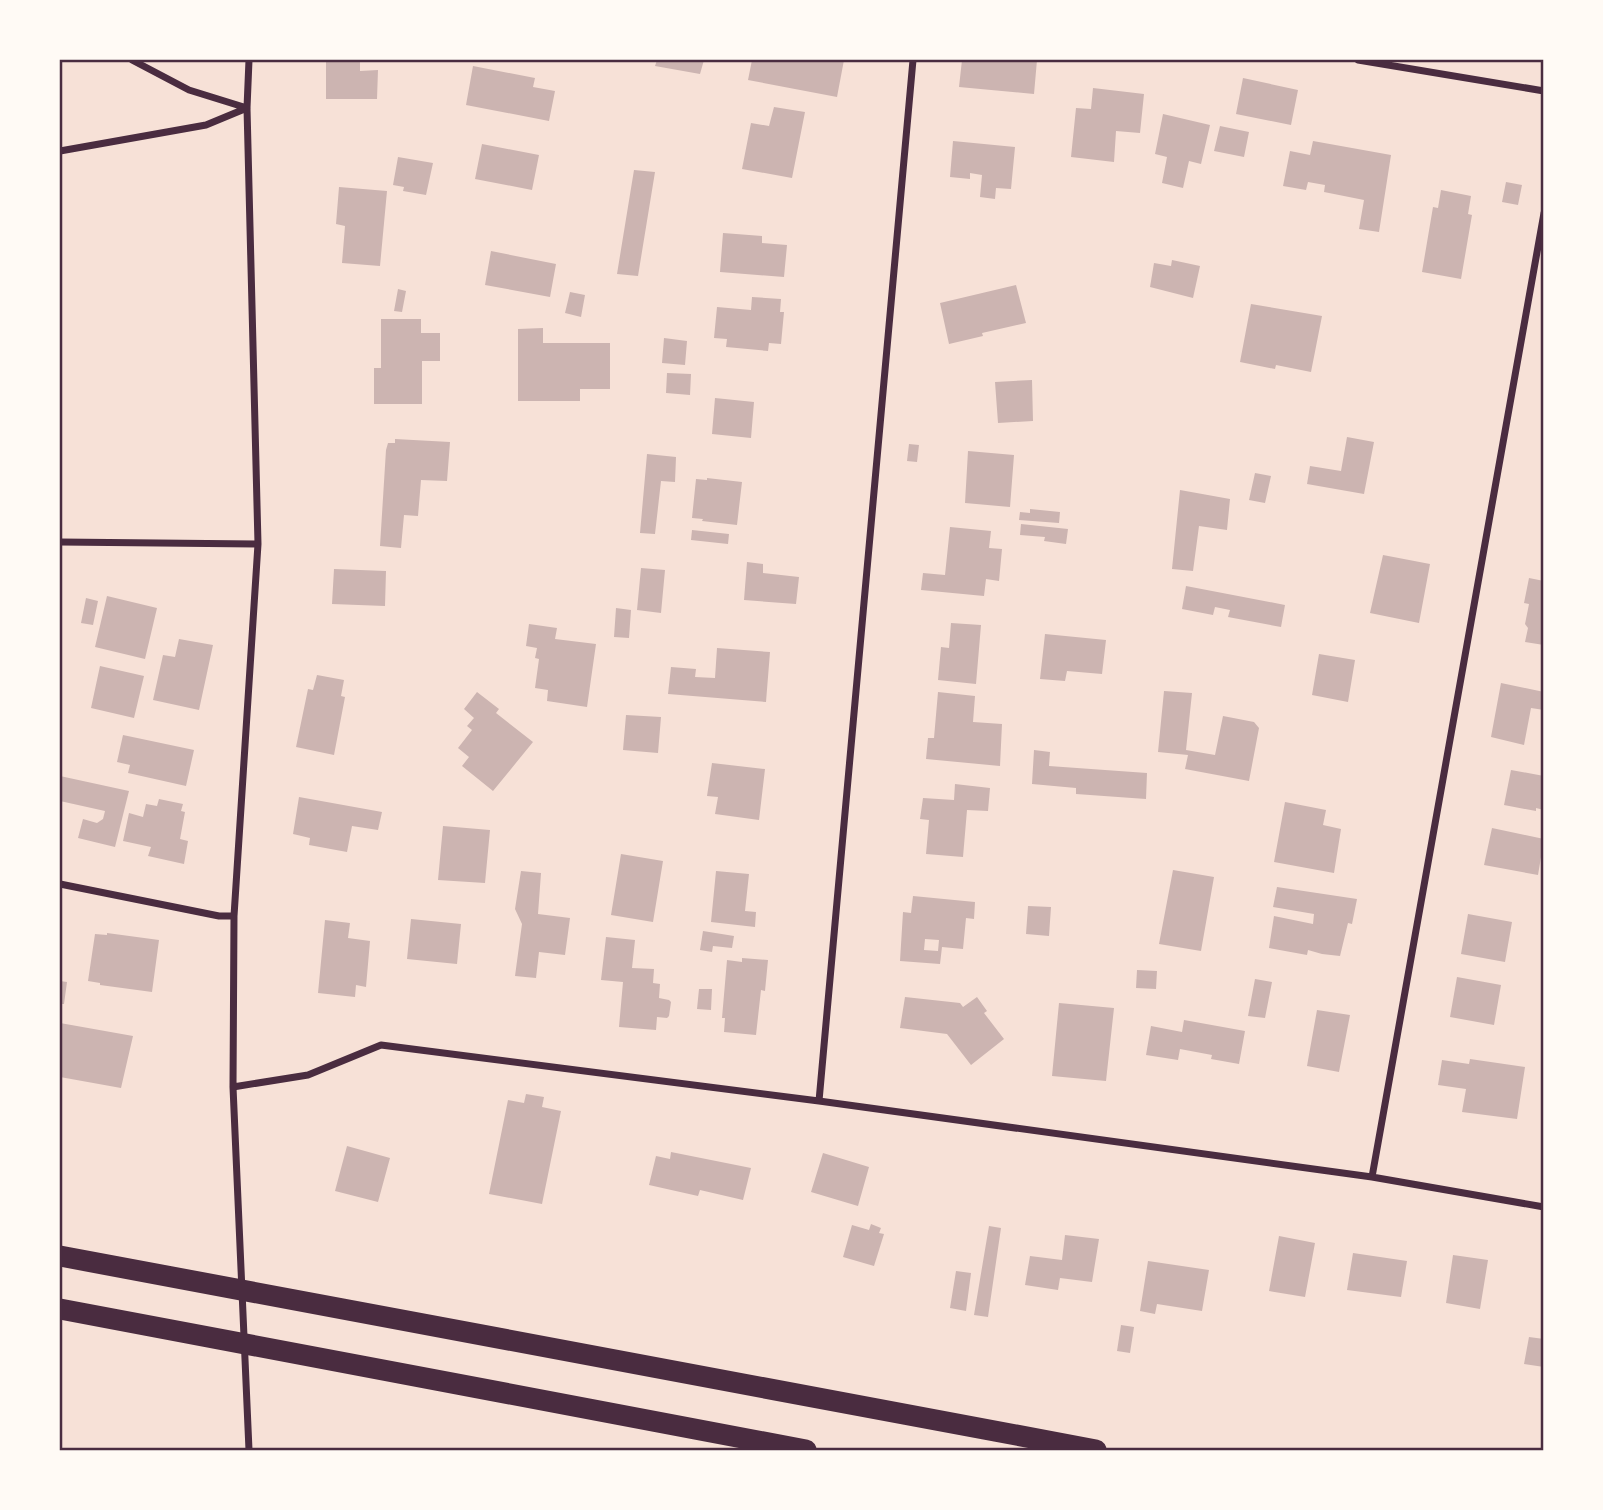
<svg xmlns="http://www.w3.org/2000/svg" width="1603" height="1510" viewBox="0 0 1603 1510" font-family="Poppins,sans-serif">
  <rect width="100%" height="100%" fill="#f7e1d7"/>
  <!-- building -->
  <path fill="#ccb4b1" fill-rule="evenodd" d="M326,60H360V71L378,70L377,99H326Z
    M657,60H704L700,74L655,66Z
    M752,60H844L837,97L748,80Z
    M962,60H1037L1034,94L959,87Z
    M473,66L535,78L533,87L555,91L549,121L466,105Z
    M1243,78L1298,90L1291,125L1236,114Z
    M1093,88L1144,94L1140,133L1116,131L1114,162L1071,157L1076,108L1091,109Z
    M774,107L805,112L792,178L742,169L751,123L769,126Z
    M1163,114L1210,125L1201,164L1189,161L1183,188L1162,183L1167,157L1155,154Z
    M1220,126L1249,132L1244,157L1214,151Z
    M953,141L1015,147L1011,189L996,188L995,199L980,197L982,175L970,173V179L950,177Z
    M1313,141L1391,155L1379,232L1359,229L1364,200L1324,192L1325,185L1308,182L1306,190L1283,186L1290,151L1310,155Z
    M482,144L539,155L532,190L475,179Z
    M398,157L433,163L426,195L403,191L404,187L393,185Z
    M634,170L655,172L638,276L617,274Z
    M1506,182L1522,185L1518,205L1502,202Z
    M339,187L387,191L380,266L342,263L345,226L336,224Z
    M1441,190L1471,196L1468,214L1472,215L1461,279L1422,272L1433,207L1438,208Z
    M723,233L762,236V243L787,245L784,277L720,272Z
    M491,251L556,264L550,297L485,285Z
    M1172,260L1200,266L1193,298L1150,287L1154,263L1171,266Z
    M1016,285L1026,323L982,333L983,336L949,344L940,303Z
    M398,289L406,291L402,312L394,311Z
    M570,292L585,295L581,317L565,313Z
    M752,297L781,299L780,312H784L781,344L769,343L768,351L726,347L727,339L714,338L717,307L751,310Z
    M1251,304L1322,316L1311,372L1276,365L1275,369L1240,362Z
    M381,319H421V333H440V361H422V404H374V368H381Z
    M543,328V343H610V389H580V401H518V329Z
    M664,338L687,341L685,365L662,363Z
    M667,373L691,374L690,395L666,393Z
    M1032,380L1033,421L998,423L995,382Z
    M715,398L754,402L751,438L712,434Z
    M1347,437L1374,442L1364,494L1307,484L1310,466L1341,471Z
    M395,439L450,442L447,481L421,480L418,516L404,515L401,548L380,546L386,450L388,443H395Z
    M909,444L919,445L917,462L907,461Z
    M968,451L1014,455L1010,507L965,503Z
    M647,454L676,457L675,482L661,481L655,534L640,533Z
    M1255,473L1271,476L1265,503L1249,500Z
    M707,478L742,482L737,525L702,521L703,519L692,518L696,479L707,480Z
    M1180,490L1230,499L1227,530L1199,526L1193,571L1172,569Z
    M1030,509L1060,512L1059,523L1019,520L1020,512L1030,513Z
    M1021,524L1068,529L1066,544L1044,541L1045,537L1020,535Z
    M950,527L991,531L989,548L1002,549L999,581L986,579L984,596L921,590L923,573L945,575Z
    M692,530L729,534L728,544L691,540Z
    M1383,555L1430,564L1419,623L1370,613Z
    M747,562L763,564V573L799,577L796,604L744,600Z
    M641,568L665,570L661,613L637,610Z
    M334,569L386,571L385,606L332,604Z
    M1529,578L1544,581V645L1525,642L1528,628L1525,624L1529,604L1524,603Z
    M1186,586L1285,605L1281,627L1228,617L1230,610L1215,607L1213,615L1182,609Z
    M107,596L157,608L145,659L95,647Z
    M86,598L98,601L93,625L81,623Z
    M616,608L631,610L629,638L614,637Z
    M951,623L981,625L976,684L938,680L941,647L949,648Z
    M529,624L557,628L555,639L596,644L587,707L547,701L548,690L535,688L539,659L535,658L537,648L526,646Z
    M1045,634L1106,640L1102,674L1067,671L1065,681L1040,679Z
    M179,639L213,645L199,710L153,700L163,655L175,657Z
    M717,648L770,652L766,702L668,694L671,667L696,669L695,677L715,678Z
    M1319,654L1355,660L1348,702L1312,695Z
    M100,666L144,676L134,718L91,708Z
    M317,675L344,680L341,696L345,697L334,755L296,747L308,689L313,690Z
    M1501,683L1544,692V710L1531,708L1524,745L1491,737Z
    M1164,691L1192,693L1186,750L1215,755L1223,716L1254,722L1259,728L1249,781L1185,769L1188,755L1158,752Z
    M477,692L499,709L496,713L533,742L493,791L462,766L469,757L458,748L472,730L467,726L474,718L464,709Z
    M938,692L975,696L973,722L1002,724L1000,766L926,759L928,738H934Z
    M626,715L661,717L658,753L623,750Z
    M123,735L194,750L186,786L128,773L130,765L117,762Z
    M1034,750L1050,752L1049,766L1147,773L1146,799L1076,794V788L1032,784Z
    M712,763L765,769L759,820L715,814L718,797L707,796Z
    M1511,770L1544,776V810L1536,808V811L1504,805Z
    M60,776L129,791L115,847L78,838L83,819L97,823L103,819L105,811L60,801Z
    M955,784L990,788L988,811L967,810L963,857L926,854L929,820L920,819L923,798L954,800Z
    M299,797L382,812L378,830L352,826L347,852L309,845L310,838L293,834Z
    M159,799L183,804L181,811L185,812L180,839L188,841L184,864L148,856L151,847L123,841L129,813L143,817L146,804L157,806Z
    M1285,802L1326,810L1323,825L1341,829L1334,873L1274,862Z
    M443,826L490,830L485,883L438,880Z
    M1492,828L1544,839L1538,875L1484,865Z
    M621,854L663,861L653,922L611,915Z
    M1173,870L1214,877L1201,951L1159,944Z
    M521,871L541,873L538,914L570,918L565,955L539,952L536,978L515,976L522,924L515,909Z
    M716,871L749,874L745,911L756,912L755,927L711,922Z
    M1277,887L1357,899L1352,924L1348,923L1340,956L1322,954L1308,950L1307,955L1269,948L1274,916L1313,924L1314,914L1273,907Z
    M913,896L975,902L974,919L966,918L963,949L942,947L940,964L900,961L903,912L911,913ZM925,939L939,940L938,951L924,950Z
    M1028,906L1051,907L1049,936L1026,934Z
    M1468,914L1512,922L1505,962L1461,954Z
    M411,919L461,924L457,964L407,959Z
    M325,920L350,923L348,938L370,941L366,987L356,985L355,997L318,993Z
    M703,931L734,936L732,948L713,946L712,952L700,950Z
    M107,933L159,940L152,992L100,985V983L88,981L95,934L107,935Z
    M606,937L635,940L632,968L654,969L653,983L660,984L659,998L669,1000L671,1002L669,1016L667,1018L657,1017L656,1030L619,1027L623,982L601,980Z
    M742,958L768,960L765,991L761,990L756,1035L724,1032L725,1018H722L727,960L742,962Z
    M1137,970L1157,971L1156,989L1136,988Z
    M1457,977L1501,985L1494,1025L1450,1017Z
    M1255,979L1272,982L1265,1018L1248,1016Z
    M60,981L67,982L64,1004H60Z
    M699,989H712L711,1010L697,1009Z
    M905,997L960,1003L963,1007L977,997L987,1011L984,1013L1004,1039L971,1065L947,1034L900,1028Z
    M1059,1003L1114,1008L1106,1081L1052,1076Z
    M1317,1010L1350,1015L1339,1072L1307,1066Z
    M1184,1020L1245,1031L1239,1064L1211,1059L1212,1055L1180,1049L1178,1060L1146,1055L1151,1026L1182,1032Z
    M60,1023L133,1036L121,1088L60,1077Z
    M1470,1059L1525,1067L1517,1119L1462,1112L1466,1089L1438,1085L1442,1060L1469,1064Z
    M526,1094L544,1097L542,1107L561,1111L542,1204L489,1194L508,1100L524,1103Z
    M347,1146L390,1158L378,1202L335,1191Z
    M671,1152L751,1168L743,1200L700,1190L698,1196L649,1185L656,1156L670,1159Z
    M823,1153L869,1167L858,1206L811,1192Z
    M871,1224L881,1228L879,1233L884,1234L874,1266L843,1257L852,1225L869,1230Z
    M989,1226L1001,1228L988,1317L974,1315Z
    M1065,1235L1099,1239L1092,1282L1060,1278L1058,1290L1025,1285L1030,1256L1062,1260Z
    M1279,1236L1315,1243L1305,1297L1269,1291Z
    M1353,1253L1407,1261L1401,1297L1347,1290Z
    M1453,1255L1488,1260L1480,1309L1446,1303Z
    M1148,1261L1209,1270L1202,1311L1157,1304L1155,1314L1140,1311Z
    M956,1271L971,1273L966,1311L950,1308Z
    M1121,1325L1134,1327L1130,1353L1117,1351Z
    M1529,1337L1544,1339V1367L1524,1364Z"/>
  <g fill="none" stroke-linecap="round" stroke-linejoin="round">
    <!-- minor -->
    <path stroke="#4a2c40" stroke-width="7" d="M132,60L189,90L247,108
      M1358,60L1544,91
      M60,151L206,125L247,108
      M60,542L258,544
      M60,884L219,916H234
      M233,1087L308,1075L381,1045L819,1101L1372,1177L1544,1207
      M819,1101L913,60
      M1372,1177L1544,213
      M249,1450L233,1087L234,916L258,544L247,108L249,60"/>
    <!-- motorway -->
    <path stroke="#4a2c40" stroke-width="21" d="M60,1256L1096,1450
      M60,1309L806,1450"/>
  </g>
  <!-- border -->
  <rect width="1603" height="1510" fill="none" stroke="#fffaf5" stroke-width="122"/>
  <rect x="61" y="61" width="1481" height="1388" fill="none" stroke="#4a2c40" stroke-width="2.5"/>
</svg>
